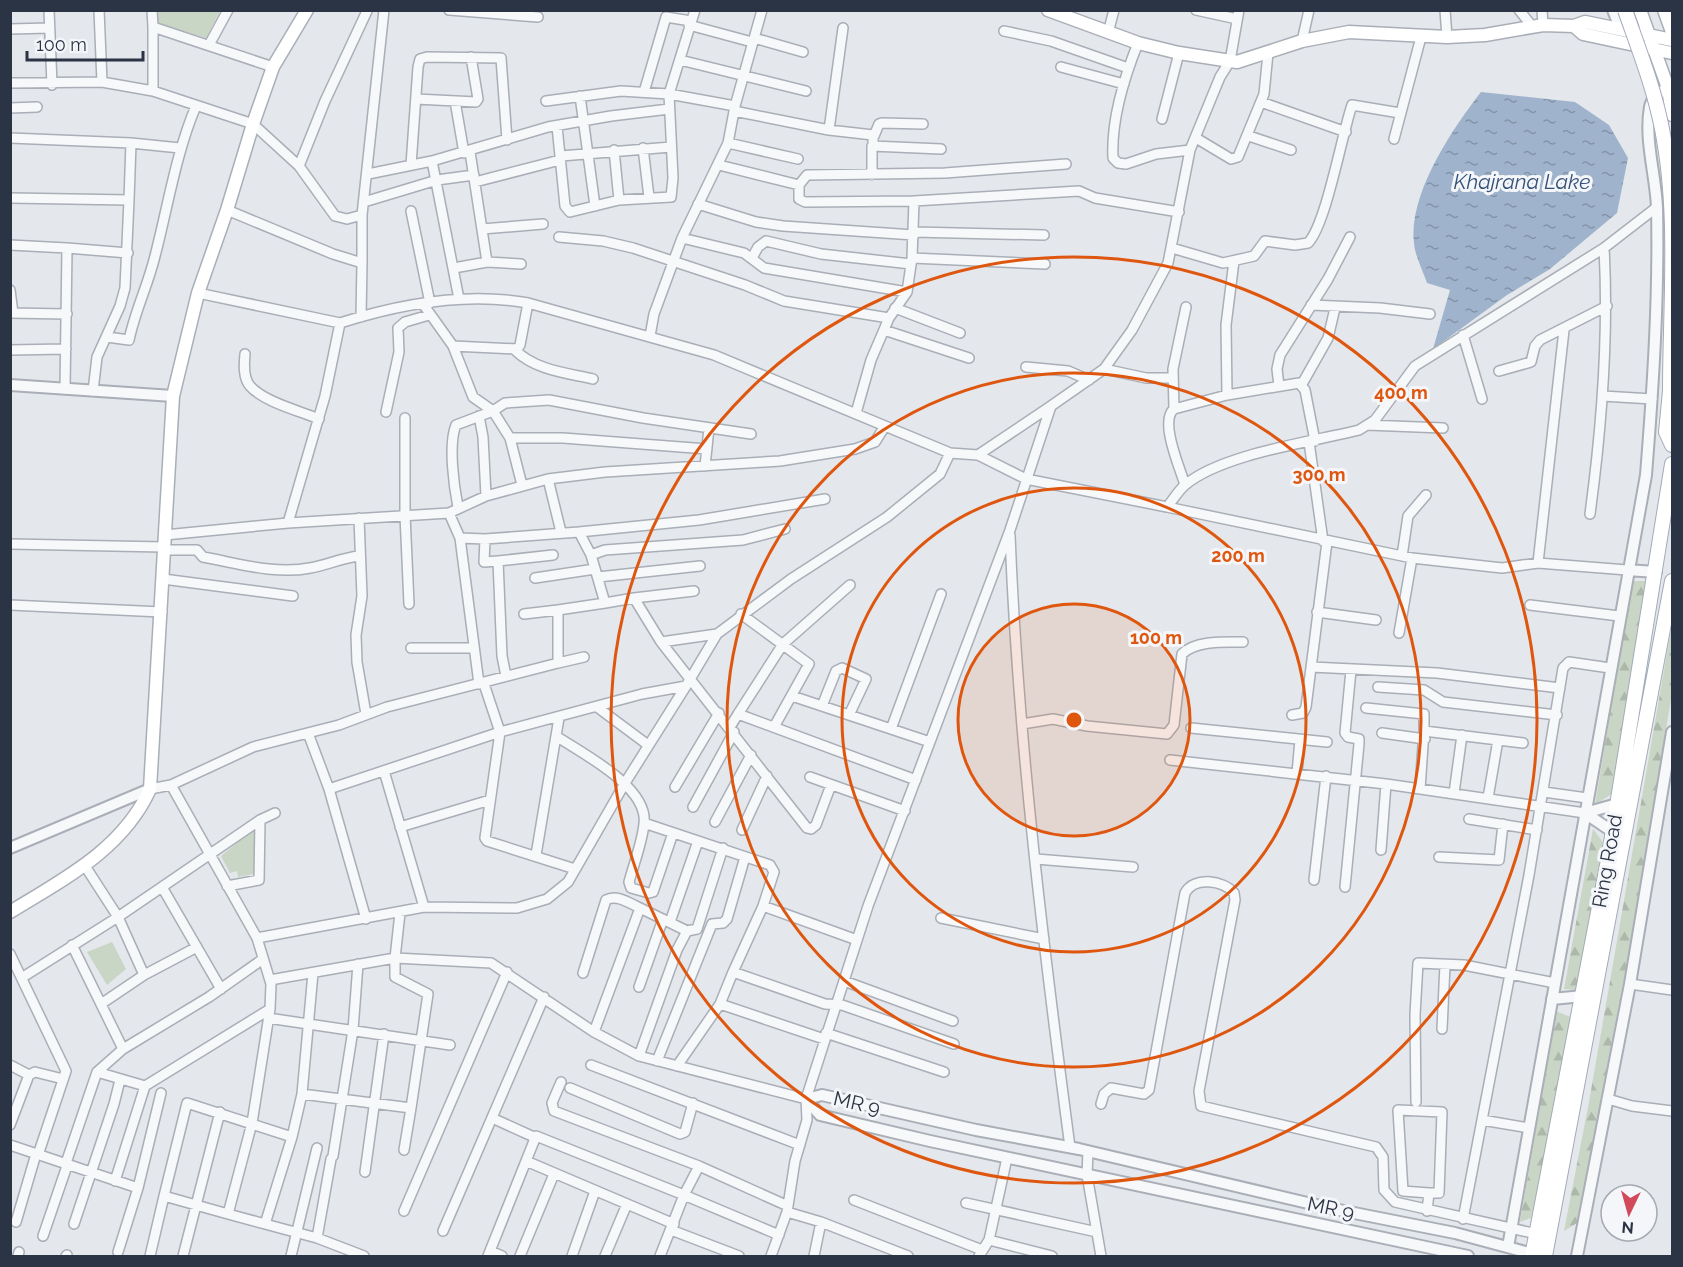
<svg xmlns="http://www.w3.org/2000/svg" width="1683" height="1267" viewBox="0 0 1683 1267" font-family="Raleway,sans-serif">
  <defs>
    <pattern id="forest-firs" width="22" height="20" patternUnits="userSpaceOnUse" patternTransform="scale(1.5)"><rect width="22" height="20" fill="#c9d6c5"/><path d="M5 1l3.5 6h-7zM16 11l3.5 6h-7z" fill="#adb8ab"/></pattern>
    <pattern id="water-ripples" width="26" height="14" patternUnits="userSpaceOnUse" patternTransform="scale(1.5)"><rect width="26" height="14" fill="#9fb4cc"/><path d="M2 4q2-2 4 0t4 0M15 11q2-2 4 0t4 0" fill="none" stroke="#8293a7"/></pattern>
  </defs>
  <rect width="100%" height="100%" fill="#e4e7ec"/>
  <!-- forest -->
  <path fill="url(#forest-firs)" d="M1632,581H1647L1613,793L1595,805Z
    M1672,624V693L1628,959L1577,1223L1564,1231L1589,1102Z
    M1593,829L1605,845L1576,990L1564,989Z
    M1556,1011L1575,1019L1531,1218L1520,1222Z"/>
  <!-- park -->
  <path fill="#c9d6c5" d="M158,11V10L220,11L206,38L158,23Z
    M255,828L254,874L238,877L237,871L230,873L221,856Z
    M112,942L126,969L107,985L87,952Z"/>
  <!-- water -->
  <path fill="url(#water-ripples)" d="M1481,92L1575,102L1609,125L1628,158L1617,213L1550,269L1507,295L1433,349L1450,290L1427,283C1423,271 1415,256 1414,243C1408,195 1452,129 1481,92Z"/>
  <g fill="none" stroke-linecap="round" stroke-linejoin="round">
    <!-- minor casing -->
    <g stroke="#a9aeb7" stroke-width="12">
      <path id="minor" d="M49,10L52,85
        M99,10L102,82
        M152,10L153,27L273,67
        M449,10L538,17
        M1196,10L1237,19
        M1445,10L1447,37
        M1519,10L1532,26
        M1542,10L1543,25
        M689,25L752,42
        M10,29L49,28
        M1004,31L1051,41L1128,68
        M1108,33L1114,10
        M754,38L803,52
        M1302,41L1309,10
        M1138,43C1124,78 1111,120 1113,158L1118,163L1126,164L1156,154L1190,150
        M209,45L228,10
        M680,60L806,91
        M1061,67L1124,84
        M10,83L102,82L153,91L253,124L299,166L335,216L347,219L362,215
        M153,91V27
        M644,92L666,17L691,21
        M580,96L595,206
        M416,99L476,102L478,99L471,57
        M455,101L464,153
        M546,101L621,91L669,94L735,106
        M1261,102L1346,132
        M10,108L37,107
        M734,111L829,130L843,28
        M1162,119L1179,53
        M557,126L565,206L570,212L619,200L671,197L673,178L669,94L695,10
        M829,130L873,135V141
        M874,136L879,124L882,123L923,124
        M1249,136L1291,150
        M10,138L131,143L180,148
        M1196,138L1231,159L1238,157L1264,94L1268,53
        M1394,139L1421,37
        M728,143L798,159
        M643,148L649,197
        M614,150L619,200
        M470,152L487,262
        M561,156L671,147
        M411,165L418,67L420,59L427,57L501,58L507,140
        M719,165L799,185L807,175L945,173L1066,164
        M299,166L325,101L367,11
        M368,174L432,161
        M872,175V146L941,149
        M475,182L560,160
        M799,185V199L805,202L914,201
        M10,198L129,200L125,288L120,306L97,357L93,391
        M129,200L131,143
        M364,202L437,180L474,175
        M698,204L756,222L783,226L914,235
        M227,210L333,254L362,263L361,317
        M411,211L430,303
        M482,229L543,224
        M914,232L1044,235
        M559,237L603,241L633,248L745,285L784,301L889,318
        M682,238L744,253L764,268L907,292
        M10,245L67,248L65,389
        M67,248L128,253
        M1172,248L1223,263L1254,256L1265,241L1295,245L1308,243C1326,225 1342,134 1352,105L1400,113
        M752,258L758,247L766,241L821,254L911,264
        M912,258L1045,264
        M362,263V215L384,10
        M454,268L487,262L521,264
        M10,290L13,313
        M198,293L340,323C399,304 467,292 528,303L714,355L950,453
        M459,299L432,161L548,127L611,116L669,109
        M423,304L453,346L473,397L493,411L510,438L522,485
        M1311,305L1380,308L1430,314
        M1186,307L1173,369L1174,409L1227,395L1299,383L1305,390L1315,441
        M895,308L960,333
        M10,313L67,314
        M884,330L969,358
        M1463,335L1482,399
        M650,336L654,314L682,238L728,143L735,106L762,10
        M107,337L129,340C135,311 148,285 155,256C168,206 176,153 196,106
        M453,346L517,349L520,345L528,303
        M10,350L66,349
        M515,350C535,370 566,373 593,379
        M245,354C244,364 243,378 250,386C264,402 300,411 319,419
        M1026,367L1068,371L1089,380
        M1104,369L1146,378H1172
        M1499,371L1531,362L1535,346L1540,340L1607,306
        M1302,384L1328,338L1335,308
        M1279,386L1277,369L1280,355L1328,279L1350,237
        M1227,395L1226,325L1234,261
        M1603,396L1652,399
        M1051,406L1104,369L1132,330L1168,263L1190,150L1220,77L1230,61L1239,10
        M1174,409C1159,421 1180,468 1185,485
        M386,412L399,352L398,328L405,322L429,315
        M856,413L871,360L889,318L907,292L912,258L914,201L1079,191L1095,198L1179,212
        M479,416L483,437L486,496
        M405,418V515L409,604
        M1367,425L1443,428
        M510,438H563L707,449
        M1309,442L1323,541
        M978,455L1026,479L1167,507C1173,500 1178,491 1185,485C1222,454 1311,442 1359,430L1375,420L1415,366L1604,248L1657,207
        M705,466L709,428
        M548,479L561,532
        M458,507C454,487 448,444 456,425L493,411L505,403L549,400L643,418L751,434
        M1167,507L1412,558L1502,568L1538,563L1627,570
        M449,513L486,496L548,479L605,472L780,461L855,449L875,442L885,426
        M1590,514C1602,425 1609,338 1604,248
        M359,518L362,596L356,635L357,662L366,714
        M288,523L325,396L340,323
        M579,532L699,520L825,499
        M165,535L288,523L449,513L460,538L485,539L579,532L591,555L605,603L634,598L661,642L717,634L791,579L887,517L940,474L950,453L978,455L1051,406L1010,530L868,906L806,1099L807,1120L795,1161L787,1212L771,1256
        M1010,535C1018,740 1043,944 1070,1147
        M460,538L479,684
        M485,539L484,562L498,561L502,656L506,676
        M10,544L164,547
        M164,550H197L203,557C237,563 275,575 310,568C327,565 342,558 359,556
        M591,555L605,550L743,540L785,529
        M1402,556L1408,516L1426,495
        M498,561L553,555
        M1538,563L1564,330
        M598,577L700,566
        M535,578L595,569
        M163,579L293,596
        M634,598L694,591
        M10,605L162,612
        M1530,605L1619,616
        M1317,612L1376,620
        M524,614L558,610
        M741,614L809,664L774,727
        M1399,633L1412,558
        M661,642L807,828L811,829L816,825L831,785
        M411,648H473
        M558,663L584,657
        M1311,667L1437,673L1560,688
        M484,684L500,732L642,694L686,686L717,634
        M1378,687L1424,690L1443,702L1557,715
        M792,696L930,742
        M822,706L836,671L842,668L866,679L849,715
        M597,707L648,745
        M1366,708L1424,714V731
        M738,714L783,644L850,585
        M1292,715L1303,713L1306,707L1327,542
        M1022,724L1053,719L1087,726L1167,734L1174,725L1182,654C1196,640 1225,642 1243,642
        M730,727L738,714L916,780
        M1191,728L1327,742
        M891,729L941,594
        M308,733L329,789L500,732L485,838L487,841L575,869
        M1382,733L1425,739
        M556,736C583,754 649,787 644,824C642,843 634,863 629,882L631,888L649,893L653,892L673,833
        M1170,760L1386,784L1585,813
        M384,771L424,907
        M1297,773L1300,740
        M810,777L905,811
        M675,787L719,713
        M150,789L171,785L253,747L339,725L387,707L558,663V610L605,603
        M329,789L366,919
        M1420,789L1424,731L1523,743
        M1544,792L1587,798
        M1454,793L1462,735
        M1488,798L1498,740
        M693,807L734,732
        M1469,819L1537,830
        M715,822L751,755
        M644,823L770,865L774,872L763,906L857,940
        M400,827L490,800
        M742,830L767,776
        M1381,850L1386,784
        M536,855L559,718
        M1439,857L1499,860L1503,824
        M1036,859L1133,867
        M85,866L118,917L144,975
        M1314,880L1326,776
        M227,886L259,880L260,820
        M162,887L221,989
        M1345,887L1359,744V739L1348,737L1345,733L1351,670
        M941,918L1044,939
        M670,922L698,841
        M257,938L424,907L517,908L547,899L568,882L625,783L686,686
        M10,954L66,1071L39,1152
        M733,972L763,906
        M583,973L606,900C617,894 629,903 640,908
        M23,977L118,917L260,820L275,813
        M270,980L395,958L400,913
        M844,981L953,1021
        M1630,984L1672,990
        M639,987L663,919
        M101,1004L144,975L197,947
        M720,1004L824,1039
        M268,1018L450,1045
        M1442,1029L1445,965
        M594,1032L640,908L687,931
        M826,1033L944,1072
        M123,1049L209,997L263,959
        M639,1056L677,950L687,931L697,929L723,848
        M657,1061L712,924L723,923L727,919L745,857
        M10,1065L29,1075L10,1125
        M591,1065L800,1145
        M677,1066L720,1004L733,972L825,1004L842,1005L954,1044
        M97,1072L145,1086L270,1009
        M29,1075L35,1072L63,1079
        M561,1082L552,1103L554,1111L699,1166L788,1206
        M570,1088L680,1134L685,1132L693,1103
        M302,1094L411,1108L404,1150
        M1608,1099L1632,1106L1672,1111
        M1416,1102L1415,1015L1418,963L1464,965L1555,983
        M1101,1104L1104,1094L1111,1088L1144,1094L1149,1090L1185,893C1194,876 1223,880 1234,893L1235,900L1199,1091L1201,1106L1376,1147L1383,1157L1384,1190L1395,1202L1537,1234
        M411,1108L428,994L395,977V958L491,963L594,1032L639,1056L806,1099
        M492,1118L534,1137
        M1482,1120L1529,1128
        M292,1137L302,1094L313,973
        M10,1145L138,1188L161,1093
        M1088,1151L1087,1175L1101,1256
        M333,1156L353,1030L358,964
        M526,1161L674,1224
        M66,1163L97,1072L123,1049L72,945
        M365,1172L384,1034
        M115,1181L145,1086
        M164,1196L187,1103L292,1137L265,1224L228,1214
        M854,1200L982,1250
        M966,1203L1097,1232
        M404,1211L507,972
        M1427,1211L1429,1193H1439L1442,1112L1398,1110L1403,1191L1429,1193
        M787,1212L821,1222L908,1256
        M1463,1219L1529,875L1563,668L1569,662L1610,668
        M16,1222L36,1154
        M74,1224L114,1104L120,1080
        M265,1224L317,1238L364,1256
        M671,1230L739,1256
        M443,1231L544,997
        M43,1236L68,1163
        M317,1238L331,1159
        M989,1240L1052,1256
        M490,1251L502,1256
        M118,1252L138,1188
        M18,1256L19,1252
        M66,1256L67,1255
        M150,1256L164,1196L228,1214L252,1123L270,1009L271,984L257,938L171,785
        M183,1256L220,1112
        M291,1256L317,1148
        M488,1256L536,1136L684,1195L699,1166
        M520,1256L554,1174
        M572,1256L595,1191
        M605,1256L627,1204
        M660,1256L684,1195L779,1235
        M814,1256L821,1222
        M979,1256L989,1240L1007,1158"/>
    </g>
    <!-- tertiary casing -->
    <g stroke="#a9aeb7" stroke-width="14">
      <path id="tertiary" d="M1613,10L1620,28
        M10,385L173,396
        M1627,570L1656,572
        M1585,813L1617,804
        M1585,813L1613,832
        M10,848L150,789
        M1552,999L1583,996
        M1508,1247L1646,475C1653,387 1659,297 1657,208C1656,176 1644,140 1650,107C1652,97 1659,92 1668,88
        M1468,1256L930,1141L820,1115L806,1099L822,1095L976,1130L1079,1149L1329,1208L1455,1233L1533,1254
        M1577,1256L1630,984L1672,732"/>
    </g>
    <!-- secondary casing -->
    <g stroke="#a9aeb7" stroke-width="15">
      <path id="secondary" d="M1048,10L1138,43L1179,53L1237,62L1302,41L1349,32L1447,37L1485,35L1543,25L1574,26L1585,22L1672,40
        M1640,10L1668,88L1672,115
        M1664,10L1672,32
        M1574,26L1583,34L1672,53
        M10,912C64,879 123,849 150,789L173,396L198,293L227,210L253,124L273,67L307,10"/>
    </g>
    <!-- primary casing -->
    <g stroke="#a3abb8" stroke-width="16">
      <path id="primary" d="M1670,391L1666,432L1672,445
        M1532,1256L1609,855L1672,464
        M1545,1256L1672,581"/>
    </g>
    <!-- minor -->
    <use href="#minor" stroke="#f7f8fa" stroke-width="9"/>
    <!-- tertiary -->
    <use href="#tertiary" stroke="#f7f8fa" stroke-width="10"/>
    <!-- secondary -->
    <use href="#secondary" stroke="#fff" stroke-width="12"/>
    <!-- primary -->
    <use href="#primary" stroke="#fff" stroke-width="14"/>
    <!-- primary-bridge casing -->
    <g stroke="#a3abb8" stroke-width="16" stroke-linecap="butt">
      <path id="primary-bridge" d="M1625,10C1639,50 1654,88 1662,129C1679,214 1670,305 1670,391"/>
    </g>
    <!-- primary-bridge -->
    <use href="#primary-bridge" stroke="#fff" stroke-width="14"/>
  </g>
  <!-- distance rings -->
  <circle cx="1074" cy="720" r="116" fill="#df570f" fill-opacity=".12"/>
  <g fill="none" stroke="#df570f" stroke-width="3">
    <circle cx="1074" cy="720" r="116"/>
    <circle cx="1074" cy="720" r="232"/>
    <circle cx="1074" cy="720" r="347"/>
    <circle cx="1074" cy="720" r="463"/>
  </g>
  <g text-anchor="middle" stroke-width="6" stroke-linejoin="round" paint-order="stroke">
    <!-- street labels -->
    <g font-size="20" fill="#2b3445" stroke="#f4f6f9">
      <text transform="translate(1607 861) rotate(-80)" y="7">Ring Road</text>
      <text transform="translate(857 1103) rotate(13)" y="7">MR 9</text>
      <text transform="translate(1331 1208) rotate(12)" y="7">MR 9</text>
    </g>
    <!-- water labels -->
    <g font-size="21" font-style="italic" fill="#34527a" stroke="#f4f6f9">
      <text x="1522" y="189">Khajrana Lake</text>
    </g>
  </g>
  <circle cx="1074" cy="720" r="9" fill="#df570f" stroke="#f4f6f9" stroke-width="3"/>
  <g font-size="18" text-anchor="middle" font-weight="bold" fill="#df570f" stroke="#f4f6f9" stroke-width="6" stroke-linejoin="round" paint-order="stroke">
    <text x="1401" y="399">400 m</text>
    <text x="1319" y="481">300 m</text>
    <text x="1238" y="562">200 m</text>
    <text x="1156" y="644">100 m</text>
  </g>
  <!-- border -->
  <rect width="1683" height="1267" fill="none" stroke="#2b3445" stroke-width="24"/>
  <!-- north arrow -->
  <g transform="translate(1629 1213) rotate(185)"><circle r="28" fill="#f4f6f9" stroke="#a4a8b1" stroke-width="1.5"/>
  <path d="M0-4.5L10 22L0 15L-10 22Z" fill="#d1495b"/>
  <text y="-9" font-size="16" font-weight="bold" text-anchor="middle" fill="#2b3445">N</text>
  </g>
  <!-- scale -->
  <path d="M27 51v9h116v-9" fill="none" stroke="#2b3445" stroke-width="3"/>
  <text x="36" y="51" font-size="18" fill="#2b3445" stroke="#f4f6f9" stroke-width="4.5" paint-order="stroke">100 m</text>
</svg>
